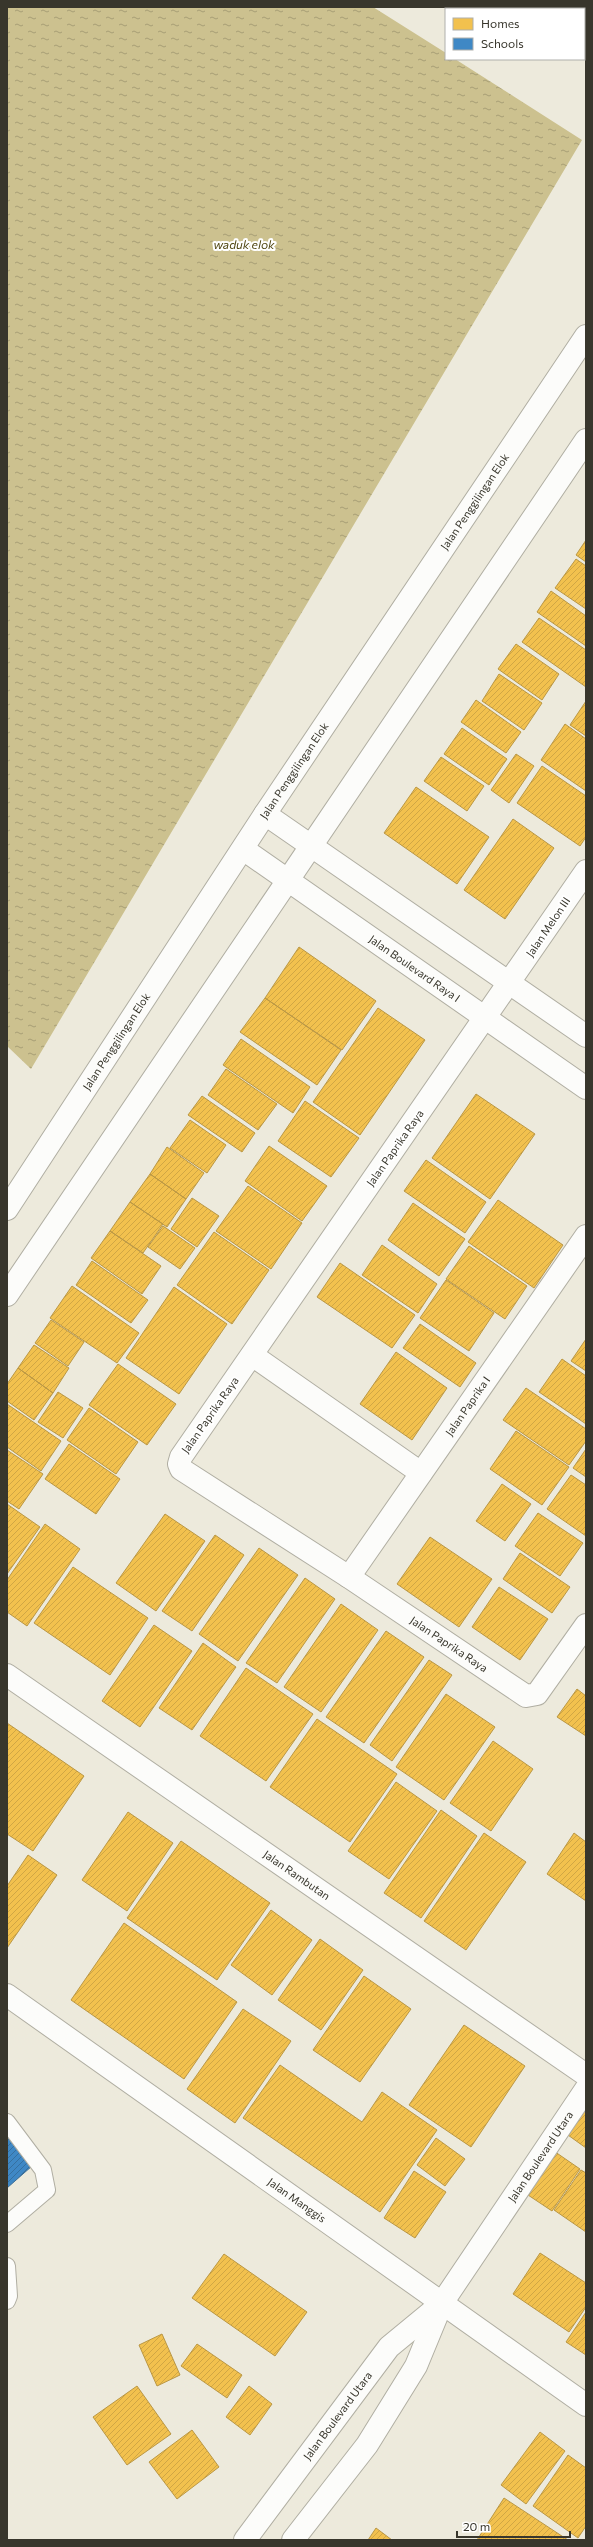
<svg xmlns="http://www.w3.org/2000/svg" width="593" height="2547" viewBox="0 0 593 2547" font-family="Commissioner,sans-serif">
  <defs>
    <pattern id="water-ripples" width="26" height="14" patternUnits="userSpaceOnUse"><rect width="26" height="14" fill="#ccc18f"/><path d="M2 4q2-2 4 0t4 0M15 11q2-2 4 0t4 0" fill="none" stroke="#a79e75"/></pattern>
    <pattern id="homes-hatch" width="6" height="6" patternUnits="userSpaceOnUse"><rect width="6" height="6" fill="#f2c14e"/><path d="M-1 1l2-2M0 6l6-6M5 7l2-2" fill="none" stroke="#d0a644"/></pattern>
    <pattern id="schools-hatch" width="6" height="6" patternUnits="userSpaceOnUse"><rect width="6" height="6" fill="#3f88c5"/><path d="M-1 1l2-2M0 6l6-6M5 7l2-2" fill="none" stroke="#3670a0"/></pattern>
  </defs>
  <rect width="100%" height="100%" fill="#edeadc"/>
  <!-- water -->
  <path fill="url(#water-ripples)" d="M7,7H373L446,53V59H455L582,140L31,1069L7,1046Z"/>
  <!-- homes -->
  <path fill="url(#homes-hatch)" stroke="#ba9744" d="M586,540V562L576,555Z
    M576,559L586,566V609L555,588Z
    M551,591L586,616V646L537,612Z
    M539,618L586,650V687L522,642Z
    M516,644L559,674L542,700L498,669Z
    M499,674L542,703L524,730L482,701Z
    M476,700L521,732L506,753L461,722Z
    M586,701V736L570,725Z
    M565,724L586,739V791L541,760Z
    M462,728L507,759L489,785L444,754Z
    M516,754L534,766L509,803L491,790Z
    M441,757L484,786L467,811L424,781Z
    M542,766L586,796V837L580,846L517,803Z
    M416,787L489,837L457,884L384,833Z
    M513,819L554,848L505,919L464,890Z
    M299,947L376,1001L342,1050L265,998Z
    M265,998L341,1050L317,1085L240,1032Z
    M378,1008L425,1040L360,1135L313,1102Z
    M241,1039L310,1087L293,1113L223,1065Z
    M226,1069L277,1104L258,1130L208,1095Z
    M476,1094L535,1134L490,1199L432,1158Z
    M202,1096L255,1133L242,1152L188,1115Z
    M305,1101L359,1138L331,1177L278,1141Z
    M190,1120L226,1145L207,1173L170,1148Z
    M269,1146L327,1186L302,1221L245,1181Z
    M167,1147L204,1173L186,1199L150,1174Z
    M426,1160L486,1202L465,1233L404,1191Z
    M150,1174L186,1199L167,1227L130,1202Z
    M248,1186L302,1223L271,1269L216,1231Z
    M192,1198L219,1216L197,1247L171,1229Z
    M498,1200L563,1245L534,1288L468,1242Z
    M130,1202L163,1224L143,1253L110,1231Z
    M413,1203L465,1239L439,1276L388,1240Z
    M163,1226L195,1248L180,1269L148,1247Z
    M110,1231L161,1266L142,1294L91,1258Z
    M214,1232L269,1270L232,1324L177,1285Z
    M382,1245L437,1284L418,1313L362,1275Z
    M469,1246L527,1286L505,1319L446,1279Z
    M92,1261L148,1300L131,1323L76,1285Z
    M340,1263L415,1315L392,1348L317,1297Z
    M446,1280L494,1313L469,1351L420,1318Z
    M72,1286L139,1333L117,1363L50,1318Z
    M174,1287L227,1324L179,1394L126,1358Z
    M51,1320L84,1342L68,1366L35,1343Z
    M420,1324L476,1363L460,1387L403,1348Z
    M586,1339V1371L571,1361Z
    M34,1345L69,1368L53,1393L18,1368Z
    M396,1352L447,1388L412,1440L360,1404Z
    M562,1359L586,1376V1424L539,1392Z
    M118,1364L176,1404L147,1445L89,1405Z
    M18,1368L53,1393L34,1420L7,1401V1384Z
    M526,1388L586,1429V1441L569,1465L503,1420Z
    M58,1392L83,1408L63,1438L38,1422Z
    M7,1404L61,1441L41,1471L7,1447Z
    M89,1408L138,1442L116,1474L67,1440Z
    M516,1431L569,1467L542,1505L490,1469Z
    M69,1444L120,1479L96,1514L45,1479Z
    M586,1449V1477L573,1468Z
    M7,1450L43,1474L19,1509L7,1501Z
    M571,1475L586,1485V1536L547,1509Z
    M502,1484L531,1504L505,1541L476,1521Z
    M7,1504L40,1527L7,1574Z
    M538,1513L583,1543L560,1576L515,1546Z
    M165,1514L205,1541L156,1611L116,1583Z
    M45,1524L80,1549L27,1626L7,1612V1580Z
    M215,1535L244,1555L192,1631L162,1611Z
    M430,1537L492,1579L459,1627L397,1584Z
    M259,1548L298,1575L238,1661L199,1634Z
    M520,1553L570,1587L552,1613L503,1579Z
    M73,1567L148,1618L110,1675L34,1623Z
    M305,1578L335,1599L277,1683L246,1663Z
    M499,1587L548,1619L520,1660L472,1627Z
    M341,1604L378,1630L321,1712L284,1687Z
    M154,1625L192,1651L140,1727L102,1701Z
    M386,1631L424,1657L364,1743L326,1717Z
    M203,1643L236,1667L192,1730L159,1708Z
    M429,1660L452,1675L392,1761L370,1745Z
    M246,1668L313,1714L266,1781L200,1736Z
    M577,1689L586,1696V1736L557,1717Z
    M446,1694L495,1727L444,1800L396,1767Z
    M317,1719L397,1774L350,1842L270,1787Z
    M7,1723L84,1776L33,1851L7,1834Z
    M493,1741L533,1769L491,1831L450,1803Z
    M396,1782L437,1811L389,1879L348,1851Z
    M441,1810L477,1836L421,1918L384,1893Z
    M128,1812L173,1843L127,1911L82,1880Z
    M484,1833L526,1862L466,1950L424,1921Z
    M574,1833L586,1842V1901L547,1874Z
    M181,1841L270,1903L217,1980L127,1918Z
    M28,1855L57,1875L7,1948V1886Z
    M271,1910L312,1940L272,1995L231,1965Z
    M124,1923L237,2002L184,2079L71,2000Z
    M320,1939L363,1970L321,2030L278,2000Z
    M364,1976L411,2009L360,2082L313,2050Z
    M243,2009L291,2041L235,2123L187,2089Z
    M464,2025L525,2066L471,2147L409,2105Z
    M280,2065L362,2122L382,2092L437,2130L380,2212L243,2118Z
    M586,2097V2148L561,2130Z
    M436,2138L465,2159L445,2186L417,2165Z
    M548,2147L580,2169L552,2211L519,2189Z
    M581,2170L586,2173V2232L554,2210Z
    M414,2171L446,2192L415,2238L384,2218Z
    M540,2253L586,2283V2307L569,2332L513,2294Z
    M224,2254L307,2312L275,2356L192,2298Z
    M586,2312V2355L566,2342Z
    M162,2334L180,2375L157,2386L139,2345Z
    M197,2344L242,2375L227,2398L181,2366Z
    M137,2386L171,2434L127,2465L93,2417Z
    M249,2386L272,2404L250,2435L226,2417Z
    M192,2430L219,2467L177,2499L149,2462Z
    M540,2432L565,2451L526,2504L501,2485Z
    M568,2455L586,2468V2526L578,2538L533,2506Z
    M504,2498L568,2540H477Z
    M376,2528L392,2540H368Z"/>
  <!-- schools -->
  <path fill="url(#schools-hatch)" stroke="#3d6f97" d="M7,2136L32,2166L7,2188Z"/>
  <g fill="none" stroke-linecap="round" stroke-linejoin="round">
    <!-- stream -->
    <path stroke="#ccc18f" stroke-width="11" d="M564,7L567,9
      M584,21L586,22"/>
    <!-- service casing -->
    <g stroke="#b0aea2" stroke-width="18">
      <path id="service" d="M7,2122L43,2170L47,2190L7,2224
        M7,2266L9,2296L7,2301"/>
    </g>
    <!-- minor casing -->
    <g stroke="#b0aea2" stroke-width="24">
      <g id="minor">
        <path d="M265,814L586,1036"/>
        <path id="s1" d="M243,849L586,1088"/>
        <path id="s2" d="M586,871L181,1457L179,1464L181,1469L349,1577L526,1696L537,1694L586,1625"/>
        <path id="s3" d="M7,1209L265,814L586,336"/>
        <path d="M7,1295L586,440"/>
        <path d="M252,1355L421,1473"/>
        <path id="s4" d="M349,1577L586,1236"/>
        <path id="s5" d="M7,1675L586,2075"/>
        <path id="s6" d="M7,1995L586,2405"/>
        <path id="s7" d="M245,2540L389,2347L440,2305"/>
        <path id="s8" d="M293,2540L367,2445L416,2366L442,2303L586,2089"/>
      </g>
    </g>
    <!-- service -->
    <use href="#service" stroke="#fcfcfa" stroke-width="16"/>
    <!-- minor -->
    <use href="#minor" stroke="#fcfcfa" stroke-width="22"/>
  </g>
  <g text-anchor="middle" stroke-width="4" stroke-linejoin="round" paint-order="stroke">
    <!-- street labels -->
    <g font-size="11" fill="#38362c" stroke="#fff">
      <text dy="4" stroke="none"><textPath href="#s3" startOffset="848">Jalan Penggilingan Elok</textPath></text>
      <text dy="4" stroke="none"><textPath href="#s3" startOffset="524">Jalan Penggilingan Elok</textPath></text>
      <text transform="translate(548 927) rotate(-56)" y="4">Jalan Melon III</text>
      <text dy="4" stroke="none"><textPath href="#s1" startOffset="209">Jalan Boulevard Raya I</textPath></text>
      <text dy="4" stroke="none"><textPath href="#s3" startOffset="200">Jalan Penggilingan Elok</textPath></text>
      <text transform="translate(395 1148) rotate(-55)" y="4">Jalan Paprika Raya</text>
      <text dy="4" stroke="none"><textPath href="#s4" startOffset="208">Jalan Paprika I</textPath></text>
      <text transform="translate(210 1415) rotate(-55)" y="4">Jalan Paprika Raya</text>
      <text dy="4" stroke="none"><textPath href="#s2" startOffset="1045">Jalan Paprika Raya</textPath></text>
      <text dy="4" stroke="none"><textPath href="#s5" startOffset="352">Jalan Rambutan</textPath></text>
      <text dy="4" stroke="none"><textPath href="#s8" startOffset="458">Jalan Boulevard Utara</textPath></text>
      <text dy="4" stroke="none"><textPath href="#s6" startOffset="355">Jalan Manggis</textPath></text>
      <text dy="4" stroke="none"><textPath href="#s7" startOffset="155">Jalan Boulevard Utara</textPath></text>
    </g>
    <!-- water labels -->
    <g font-size="12" font-style="italic" fill="#4f4510" stroke="#fff">
      <text x="244" y="249">waduk elok</text>
    </g>
  </g>
  <!-- border -->
  <rect width="593" height="2547" fill="none" stroke="#38362c" stroke-width="16"/>
  <!-- legend -->
  <rect x="445" y="8" width="140" height="52" fill="#ffffff" stroke="#afafab"/>
  <rect x="453" y="18" width="20" height="12" fill="#f2c14e" stroke="#afafab"/>
  <text x="481" y="28" font-size="12" fill="#38362c">Homes</text>
  <rect x="453" y="38" width="20" height="12" fill="#3f88c5" stroke="#afafab"/>
  <text x="481" y="48" font-size="12" fill="#38362c">Schools</text>
  <!-- scale -->
  <path d="M457 2531v6h113v-6" fill="none" stroke="#38362c" stroke-width="2"/>
  <text x="463" y="2531" font-size="12" fill="#38362c" stroke="#ffffff" stroke-width="3" paint-order="stroke">20 m</text>
</svg>
